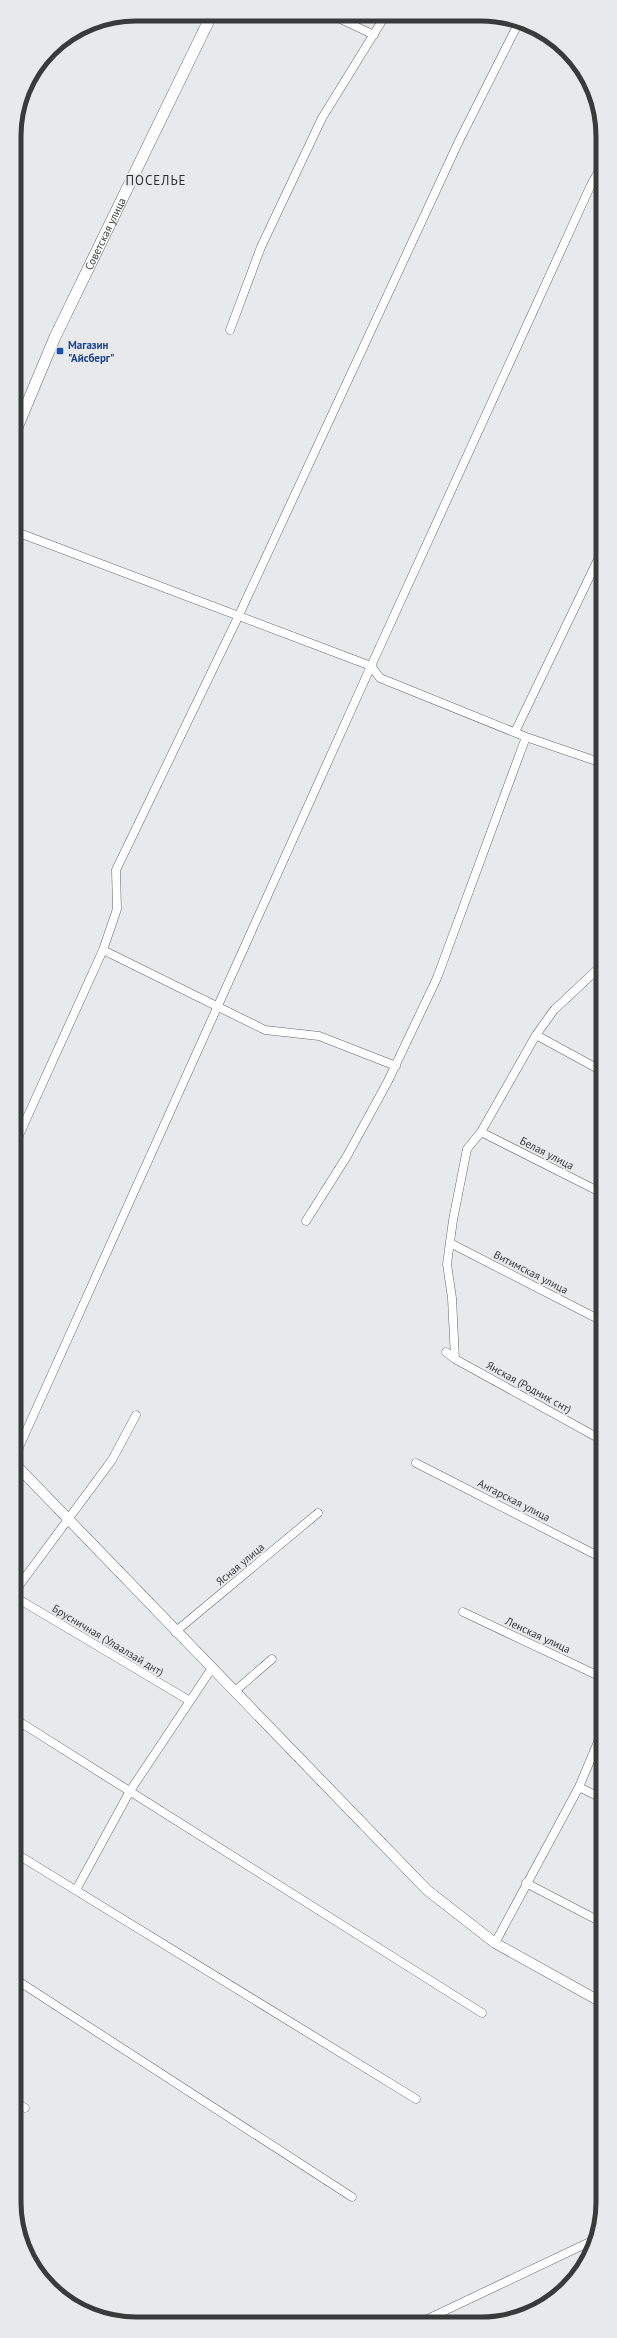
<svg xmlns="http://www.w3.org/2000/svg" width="617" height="2338" viewBox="0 0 617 2338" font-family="'PT Sans',sans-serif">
  <defs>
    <pattern id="water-ripples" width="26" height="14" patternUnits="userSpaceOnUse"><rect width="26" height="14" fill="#88d9f6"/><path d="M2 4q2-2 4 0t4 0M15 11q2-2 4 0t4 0" fill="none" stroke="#76bbd4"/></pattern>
  </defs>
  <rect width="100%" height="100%" fill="#e8e9ea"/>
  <!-- water -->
  <path fill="url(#water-ripples)" stroke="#70a9be" d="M554,2297L535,2311L496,2323Z"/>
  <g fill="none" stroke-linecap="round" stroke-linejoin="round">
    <!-- minor casing -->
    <g stroke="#676869" stroke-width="9">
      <path id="minor" d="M332,15L374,35
        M230,330L261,247L322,118L385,16
        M14,531L371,666L380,678L526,737L602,763
        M515,732L602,551
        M103,950L265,1030L319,1036L396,1066
        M536,1035L602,1071
        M481,1132L602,1193
        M15,1144L103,950L117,909L116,870L239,615L459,141L519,22
        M306,1221L347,1156L388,1081L437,978L526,737
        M450,1243L602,1321
        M446,1352L455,1359L602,1440
        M455,1359L452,1298L447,1264L453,1220L467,1149L481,1132L536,1035L554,1010L602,965
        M15,1456L371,666L590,187L602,165
        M416,1463L602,1558
        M15,1591L112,1460L136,1415
        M15,1597L190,1701
        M463,1612L603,1678
        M175,1632L318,1513
        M235,1691L272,1659
        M15,1719L482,2013
        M579,1787L603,1799
        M15,1853L416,2099
        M526,1883L603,1923
        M76,1890L130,1791L212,1668
        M495,1943L579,1787L603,1730
        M15,1979L352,2197
        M15,2102L25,2108
        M419,2323L596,2239"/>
    </g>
    <!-- tertiary casing -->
    <g stroke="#676869" stroke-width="11">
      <path id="tertiary" d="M15,1464L427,1890L495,1943L603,2003"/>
    </g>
    <!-- secondary casing -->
    <g stroke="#676869" stroke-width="12">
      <g id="secondary">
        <path id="s1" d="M14,435L55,337L212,14"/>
      </g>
    </g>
    <!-- minor -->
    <use href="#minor" stroke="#fff" stroke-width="8"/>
    <!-- tertiary -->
    <use href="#tertiary" stroke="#fff" stroke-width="10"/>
    <!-- secondary -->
    <use href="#secondary" stroke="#fff" stroke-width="11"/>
  </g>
  <!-- markers -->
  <rect fill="#1a4fb4" stroke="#e8e9ea" stroke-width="1.5" x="56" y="347" width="8" height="8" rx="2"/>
  <g text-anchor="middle" stroke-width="4" stroke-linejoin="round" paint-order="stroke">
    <!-- street labels -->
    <g font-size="11" fill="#393a3a" stroke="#e8e9ea">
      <text dy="4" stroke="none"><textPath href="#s1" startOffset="221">Советская улица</textPath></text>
      <text transform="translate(547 1153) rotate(27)" y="4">Белая улица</text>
      <text transform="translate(531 1272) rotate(27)" y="4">Витимская улица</text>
      <text transform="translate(529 1387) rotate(29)" y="4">Янская (Родник снт)</text>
      <text transform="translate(514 1500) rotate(27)" y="4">Ангарская улица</text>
      <text transform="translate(240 1564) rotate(-40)" y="4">Ясная улица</text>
      <text transform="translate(538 1635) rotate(25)" y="4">Ленская улица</text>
      <text transform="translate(108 1640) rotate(31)" y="4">Брусничная (Улаалзай днт)</text>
    </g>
    <!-- transit labels -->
    <g font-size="11" font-weight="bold" fill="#164399" stroke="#e8e9ea" text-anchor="start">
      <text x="68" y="349">Магазин<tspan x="68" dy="13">"Айсберг"</tspan></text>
    </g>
    <!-- quarter labels -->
    <g font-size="13" letter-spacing="1" fill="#2e2e2f" stroke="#e8e9ea">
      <text x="156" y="185">ПОСЕЛЬЕ</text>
    </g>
  </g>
  <!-- crop -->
  <path d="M0 0H617V2338H0ZM136 21H481A115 115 0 0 1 596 136V2202A115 115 0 0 1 481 2317H136A115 115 0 0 1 21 2202V136A115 115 0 0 1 136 21Z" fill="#e8e9ea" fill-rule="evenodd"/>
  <path fill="none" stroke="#393a3a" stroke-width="5" d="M136 21H481A115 115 0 0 1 596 136V2202A115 115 0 0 1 481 2317H136A115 115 0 0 1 21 2202V136A115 115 0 0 1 136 21Z"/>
</svg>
